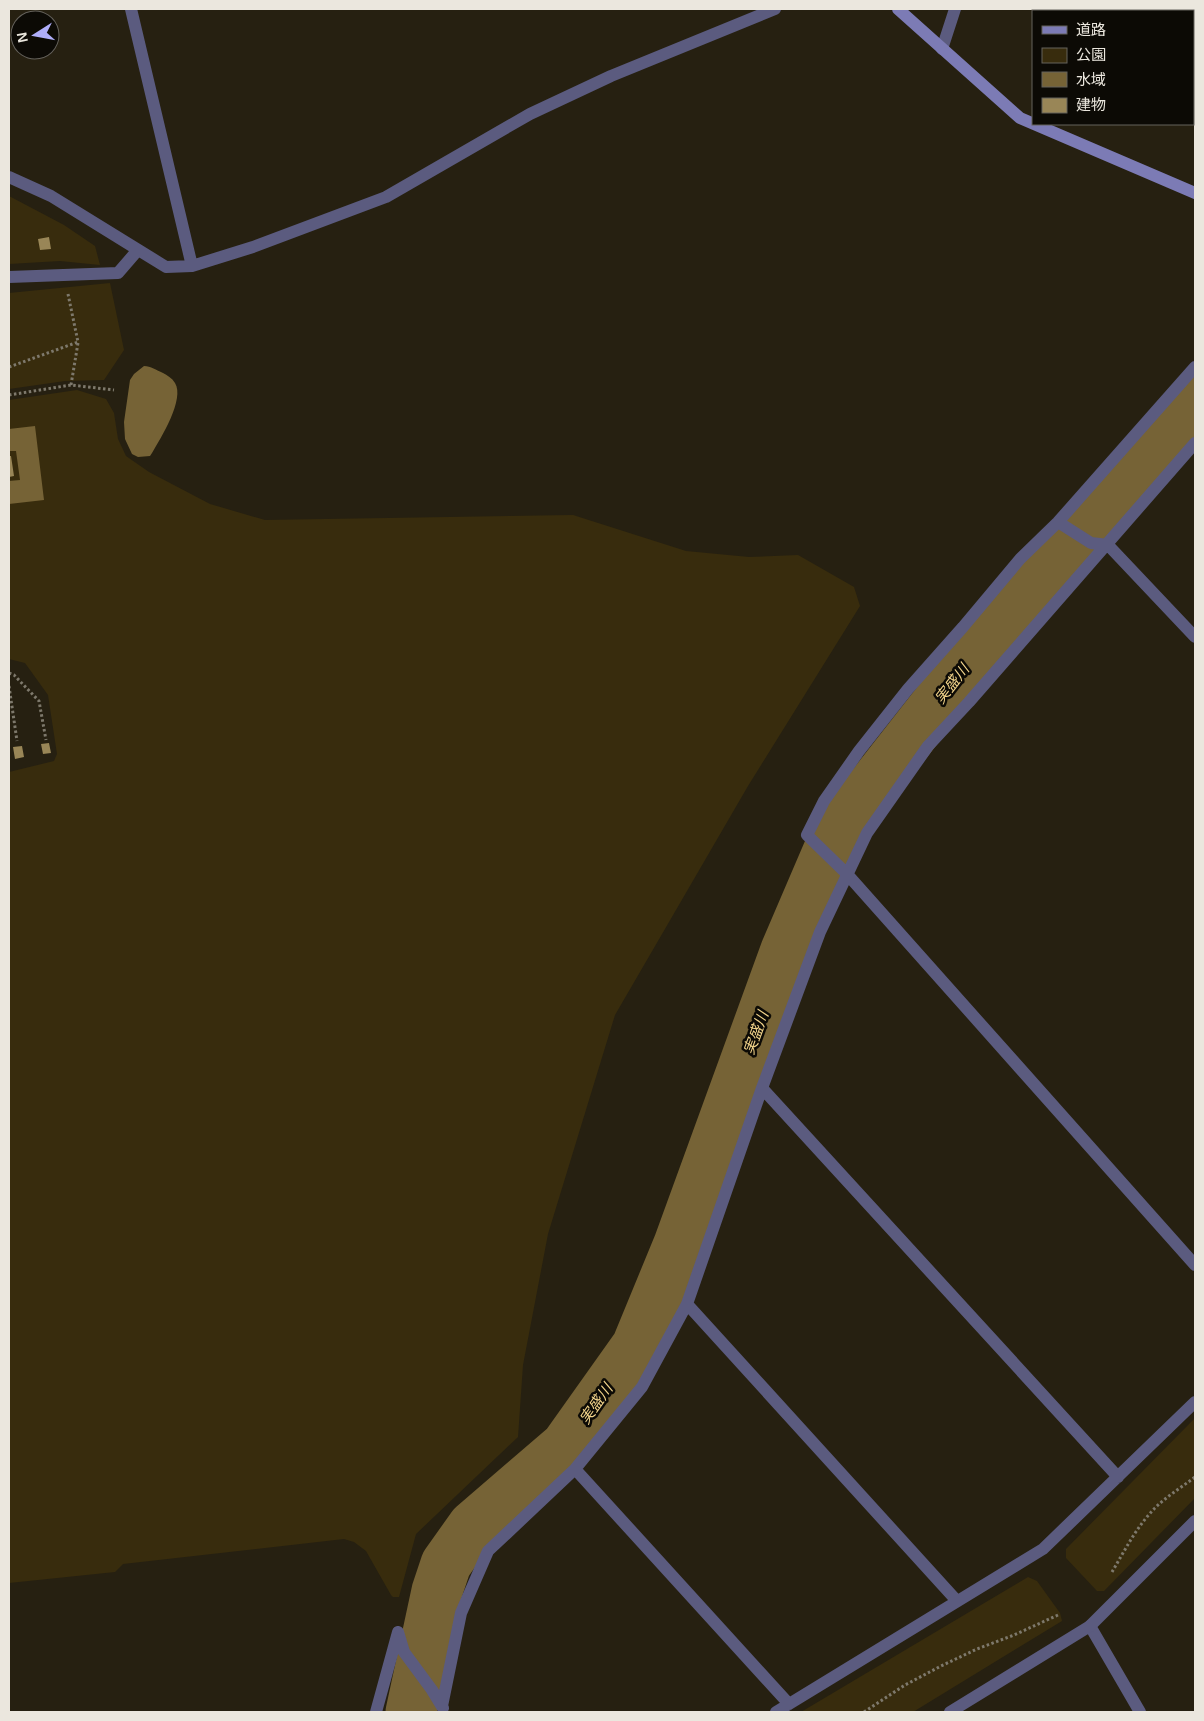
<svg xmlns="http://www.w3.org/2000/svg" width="1204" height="1721" viewBox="0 0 1204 1721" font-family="Helvetica,'Noto Sans JP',sans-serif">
  <rect width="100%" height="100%" fill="#262011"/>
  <!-- green -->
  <path fill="#382c0d" d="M9,196L64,225L95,246L100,265L60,261L9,264Z
    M110,283L124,350L104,380L65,381L9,389V293Z
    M77,390L106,399L114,413L118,439L126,456L149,472L210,504L265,520L573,515L686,551L749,557L798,555L854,587L860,606L748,786L615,1015L548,1234L523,1365L518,1437L416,1534L399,1597H393L391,1595L366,1551L354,1542L344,1539L123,1564L115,1572L9,1583V772L54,761L57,754L48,695L25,663L9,659V400Z
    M1195,1418V1498L1104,1591H1097L1066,1558V1549Z
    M1028,1577L1037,1581L1060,1613L1062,1621L913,1712H801Z"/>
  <!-- water -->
  <path fill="#766336" d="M144,366C151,366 156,370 163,373C167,375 172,378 175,383C185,399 161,438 152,453L150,456L138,457L132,454L125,439L124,422L130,380L134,374Z
    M35,426L44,500L9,504V481L20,480L16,451H9V429Z"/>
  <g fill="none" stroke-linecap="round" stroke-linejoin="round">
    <!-- river -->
    <path stroke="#766336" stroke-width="51" d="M411,1712L437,1591L446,1564L473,1526L566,1446L637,1346L679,1244L786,950L837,831L973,657L1120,488L1161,437L1195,399"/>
  </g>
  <!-- building -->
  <path fill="#998657" d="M49,237L51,249L40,250L38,239Z
    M9,456H11L14,476L9,477Z
    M49,743L51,753L43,754L41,744Z
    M22,746L24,757L15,759L13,747Z"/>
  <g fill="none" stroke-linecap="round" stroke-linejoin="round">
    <!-- path -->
    <path stroke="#7e796c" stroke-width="3" stroke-dasharray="2.5 2.5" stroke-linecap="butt" d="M9,367L78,342L68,294
      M71,385L78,343
      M9,395L71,385L114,390
      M9,673L14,675L39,701L46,740
      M9,686L17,741
      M1112,1572C1125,1550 1137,1526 1155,1508C1167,1496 1182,1487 1195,1477
      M864,1712L905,1685L941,1666L977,1649L1014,1635L1058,1615"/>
    <!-- minor -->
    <path stroke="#5b5b7f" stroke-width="12" d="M131,9L192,266
      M942,49L955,9
      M9,177L51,196L166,267L192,266L253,247L386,197L530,114L611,76L775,9
      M9,277L118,273L137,251
      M1195,367L1058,522L1020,559L963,627L908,689L859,751L824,801L807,835L847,874L1195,1265
      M1058,522L1091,543L1108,545L1195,637
      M762,1088L1118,1477
      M687,1304L957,1601
      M575,1469L789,1704
      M1090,1626L1140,1712
      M398,1632L404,1652L432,1690L443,1708
      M442,1706L461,1613L488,1551L575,1469L642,1387L687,1304L762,1088L820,932L867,833L928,746L969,702L1195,443
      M376,1712L398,1632
      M776,1712L1043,1549L1195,1402"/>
    <!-- tertiary -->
    <path stroke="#5b5b7f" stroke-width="12" d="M950,1712L1090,1626L1195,1521"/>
    <!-- secondary -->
    <path stroke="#7c7bb5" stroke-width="12" d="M898,9L1020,118L1195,193"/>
  </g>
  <g text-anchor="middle" stroke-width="5" stroke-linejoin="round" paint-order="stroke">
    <!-- water labels -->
    <g font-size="15" font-style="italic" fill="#f2d48b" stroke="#0c0a05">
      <text transform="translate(952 684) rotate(-52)" y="5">実盛川</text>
      <text transform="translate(756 1033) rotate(-70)" y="5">実盛川</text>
      <text transform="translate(596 1404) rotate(-55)" y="5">実盛川</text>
    </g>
  </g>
  <!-- border -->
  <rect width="1204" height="1721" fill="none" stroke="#ebe7de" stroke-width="20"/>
  <!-- legend -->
  <rect x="1032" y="10" width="162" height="115" fill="#0c0a05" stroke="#65625c"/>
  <rect x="1042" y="26" width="25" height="8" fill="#7c7bb5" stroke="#65625c"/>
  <text x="1076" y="35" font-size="15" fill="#ebe7de">道路</text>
  <rect x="1042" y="48" width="25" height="15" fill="#382c0d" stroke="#65625c"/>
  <text x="1076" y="60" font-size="15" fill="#ebe7de">公園</text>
  <rect x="1042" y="72" width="25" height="15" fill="#766336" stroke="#65625c"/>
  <text x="1076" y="85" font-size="15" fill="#ebe7de">水域</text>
  <rect x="1042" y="98" width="25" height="15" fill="#998657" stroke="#65625c"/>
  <text x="1076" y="110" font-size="15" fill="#ebe7de">建物</text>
  <!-- north arrow -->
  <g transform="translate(35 35) rotate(259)"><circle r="24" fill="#0c0a05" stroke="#65625c"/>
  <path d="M0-4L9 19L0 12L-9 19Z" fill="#afaefa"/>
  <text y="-8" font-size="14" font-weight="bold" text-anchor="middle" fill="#ebe7de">N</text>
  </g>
</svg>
